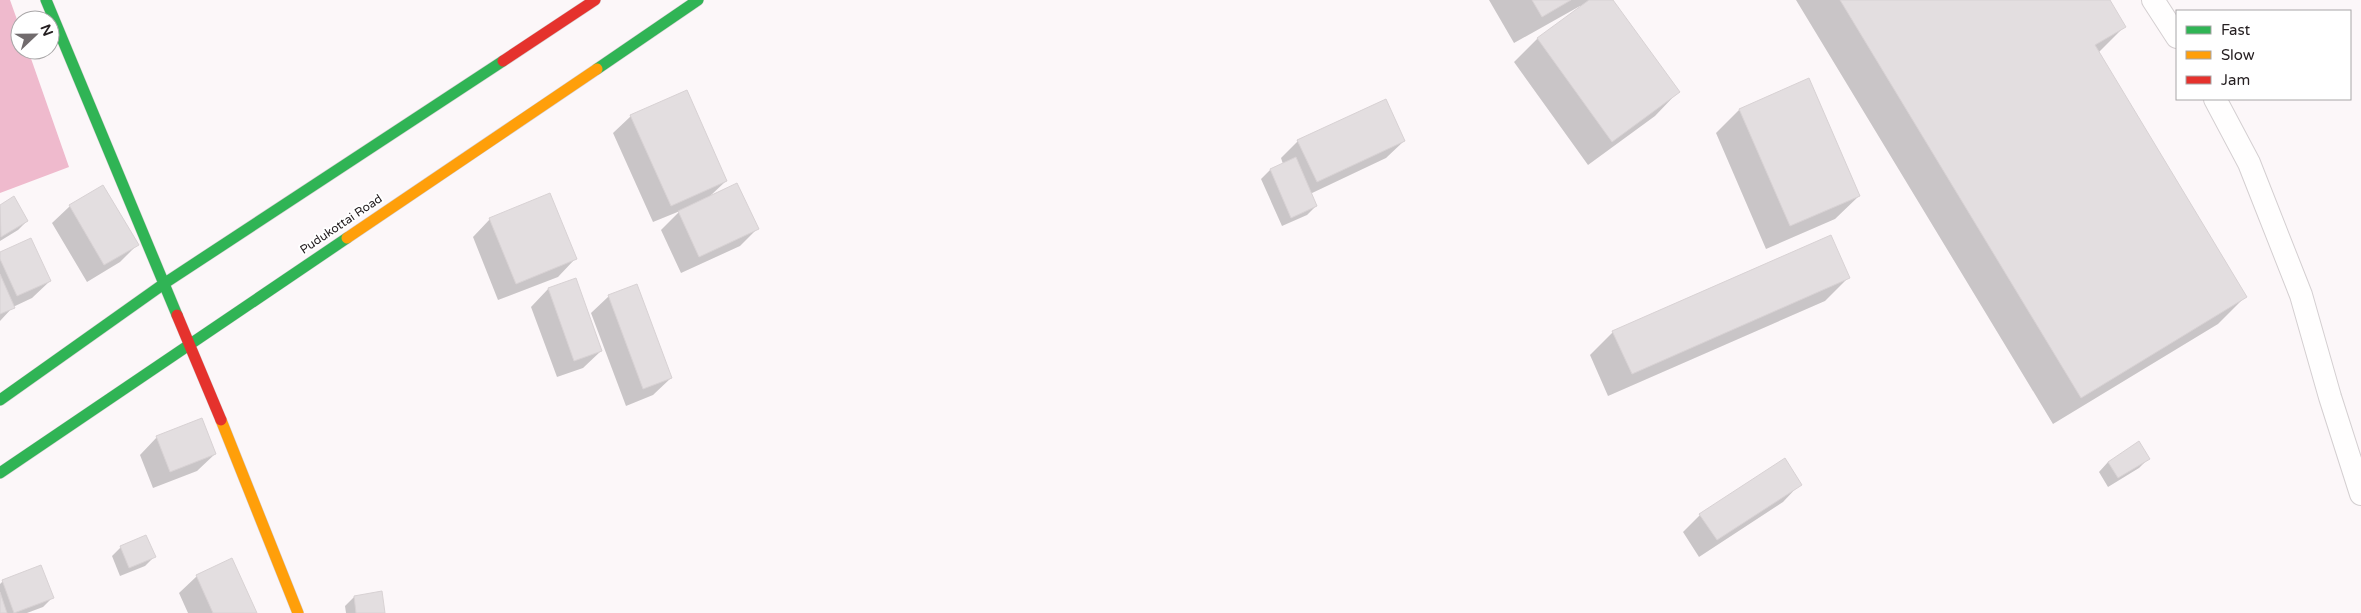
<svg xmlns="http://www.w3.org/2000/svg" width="2361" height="613" viewBox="0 0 2361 613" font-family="'Varela Round',sans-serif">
  <rect width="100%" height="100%" fill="#fcf7f9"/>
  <!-- water -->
  <path fill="#efbacd" d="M0,0H10L20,28V50H28L69,167L0,193Z"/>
  <!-- shadow -->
  <path fill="#0003" d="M1489,0H1612L1678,92L1655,116L1588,165L1514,62L1537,39L1581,7L1580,6L1514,43Z
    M1796,0H2108L2124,27L2098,53L2246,296L2218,324L2053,424Z
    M1739,110L1859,196L1835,219L1766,249L1716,133Z
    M631,116L726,181L709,197L757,229L740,246L681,273L661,230L680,211L653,222L613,133Z
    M1298,141H1404L1386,158L1310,194L1316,206L1307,215L1282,226L1261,179L1270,170L1283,164L1281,158Z
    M14,198L27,221L18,230L0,241V206Z
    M70,206L137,245L120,262L87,282L52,223Z
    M490,219L575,259L558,277L498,300L473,237Z
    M0,254L50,281L32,298L13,307L0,321Z
    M1848,278L1825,301L1608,396L1590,355L1613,332Z
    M548,289L601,351L583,368L557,377L531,307Z
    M609,296L671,378L653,395L626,406L591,313Z
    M157,437L215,454L197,471L153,488L140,455Z
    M2148,459L2139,468L2108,487L2099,472L2108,462Z
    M1800,484L1783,502L1699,557L1683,532L1700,515Z
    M121,547L154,557L145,566L120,576L112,556Z
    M197,576L256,613H188L179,593Z
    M3,581L52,598L43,607L27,613H0V584Z
    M354,597L384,613H346L345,606Z"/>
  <!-- building -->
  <path fill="#e3dee0" stroke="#d8d2d4" d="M1532,0H1571L1542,17Z
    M1589,0H1613L1680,92L1612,142L1537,38Z
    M1840,0H2110L2126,27L2095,45L2247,297L2081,398Z
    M1809,78L1860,196L1790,226L1739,109Z
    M687,90L727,181L671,206L630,115Z
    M1386,99L1405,141L1317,182L1297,140Z
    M1296,157L1317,206L1291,218L1270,169Z
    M737,183L759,229L699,257L678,211Z
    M103,185L139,245L104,265L69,205Z
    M550,193L577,259L516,284L489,218Z
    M14,196L28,221L1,237L0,205Z
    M1831,235L1850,278L1632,374L1612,331Z
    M31,238L51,281L17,296L0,259V252Z
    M0,274L15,308L0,314Z
    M576,278L602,351L574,361L548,288Z
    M637,284L672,378L643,389L608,295Z
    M202,418L216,454L170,472L156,436Z
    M2139,441L2150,459L2118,478L2108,462Z
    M1785,458L1802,485L1717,540L1699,514Z
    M146,535L156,557L129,568L120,546Z
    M232,558L257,613H213L196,575Z
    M41,565L54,598L14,613L2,580Z
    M382,591L385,613H356L354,596Z
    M0,592L7,613H0Z"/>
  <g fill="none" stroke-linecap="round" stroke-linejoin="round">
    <!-- lane casing -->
    <g stroke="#d4cfd1" stroke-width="24">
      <path id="lane" d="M2153,0L2177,37
        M2215,99L2249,163L2301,295L2330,397L2361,494"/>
    </g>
    <!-- fast casing -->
    <g stroke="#d4cfd1" stroke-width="12">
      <path id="fast" d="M46,0L177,315
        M597,69L698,0
        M0,400L165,283L503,61
        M0,473L347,238"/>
    </g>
    <!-- slow casing -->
    <g stroke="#d4cfd1" stroke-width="12">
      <path id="slow" d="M347,238L597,69
        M221,420L298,613"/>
    </g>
    <!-- jam casing -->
    <g stroke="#d4cfd1" stroke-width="12">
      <path id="jam" d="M503,61L595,0
        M177,315L221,420"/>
    </g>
    <!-- lane -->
    <use href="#lane" stroke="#fffefe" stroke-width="22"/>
    <!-- fast -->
    <use href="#fast" stroke="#30b455" stroke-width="11"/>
    <!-- slow -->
    <use href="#slow" stroke="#ff9f0a" stroke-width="11"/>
    <!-- jam -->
    <use href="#jam" stroke="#e5322d" stroke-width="11"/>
  </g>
  <g text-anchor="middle" stroke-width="4" stroke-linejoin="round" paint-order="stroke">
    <!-- street labels -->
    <g font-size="12" fill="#262022" stroke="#fff">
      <text transform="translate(341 224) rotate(-34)" y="4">Pudukottai Road</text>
    </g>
  </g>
  <!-- legend -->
  <rect x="2176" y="10" width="175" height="90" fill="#ffffff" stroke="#a8a6a7"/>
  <rect x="2186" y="26" width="25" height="8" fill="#30b455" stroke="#a8a6a7"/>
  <text x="2221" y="35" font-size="15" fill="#262022">Fast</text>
  <rect x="2186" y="51" width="25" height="8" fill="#ff9f0a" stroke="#a8a6a7"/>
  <text x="2221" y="60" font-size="15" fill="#262022">Slow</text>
  <rect x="2186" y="76" width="25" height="8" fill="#e5322d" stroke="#a8a6a7"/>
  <text x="2221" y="85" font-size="15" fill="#262022">Jam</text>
  <!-- north arrow -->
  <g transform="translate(35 35) rotate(68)"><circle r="24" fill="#ffffff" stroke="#a8a6a7"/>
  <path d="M0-4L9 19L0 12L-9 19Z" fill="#716b6d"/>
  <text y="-8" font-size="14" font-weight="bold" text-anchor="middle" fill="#262022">N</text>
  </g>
</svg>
